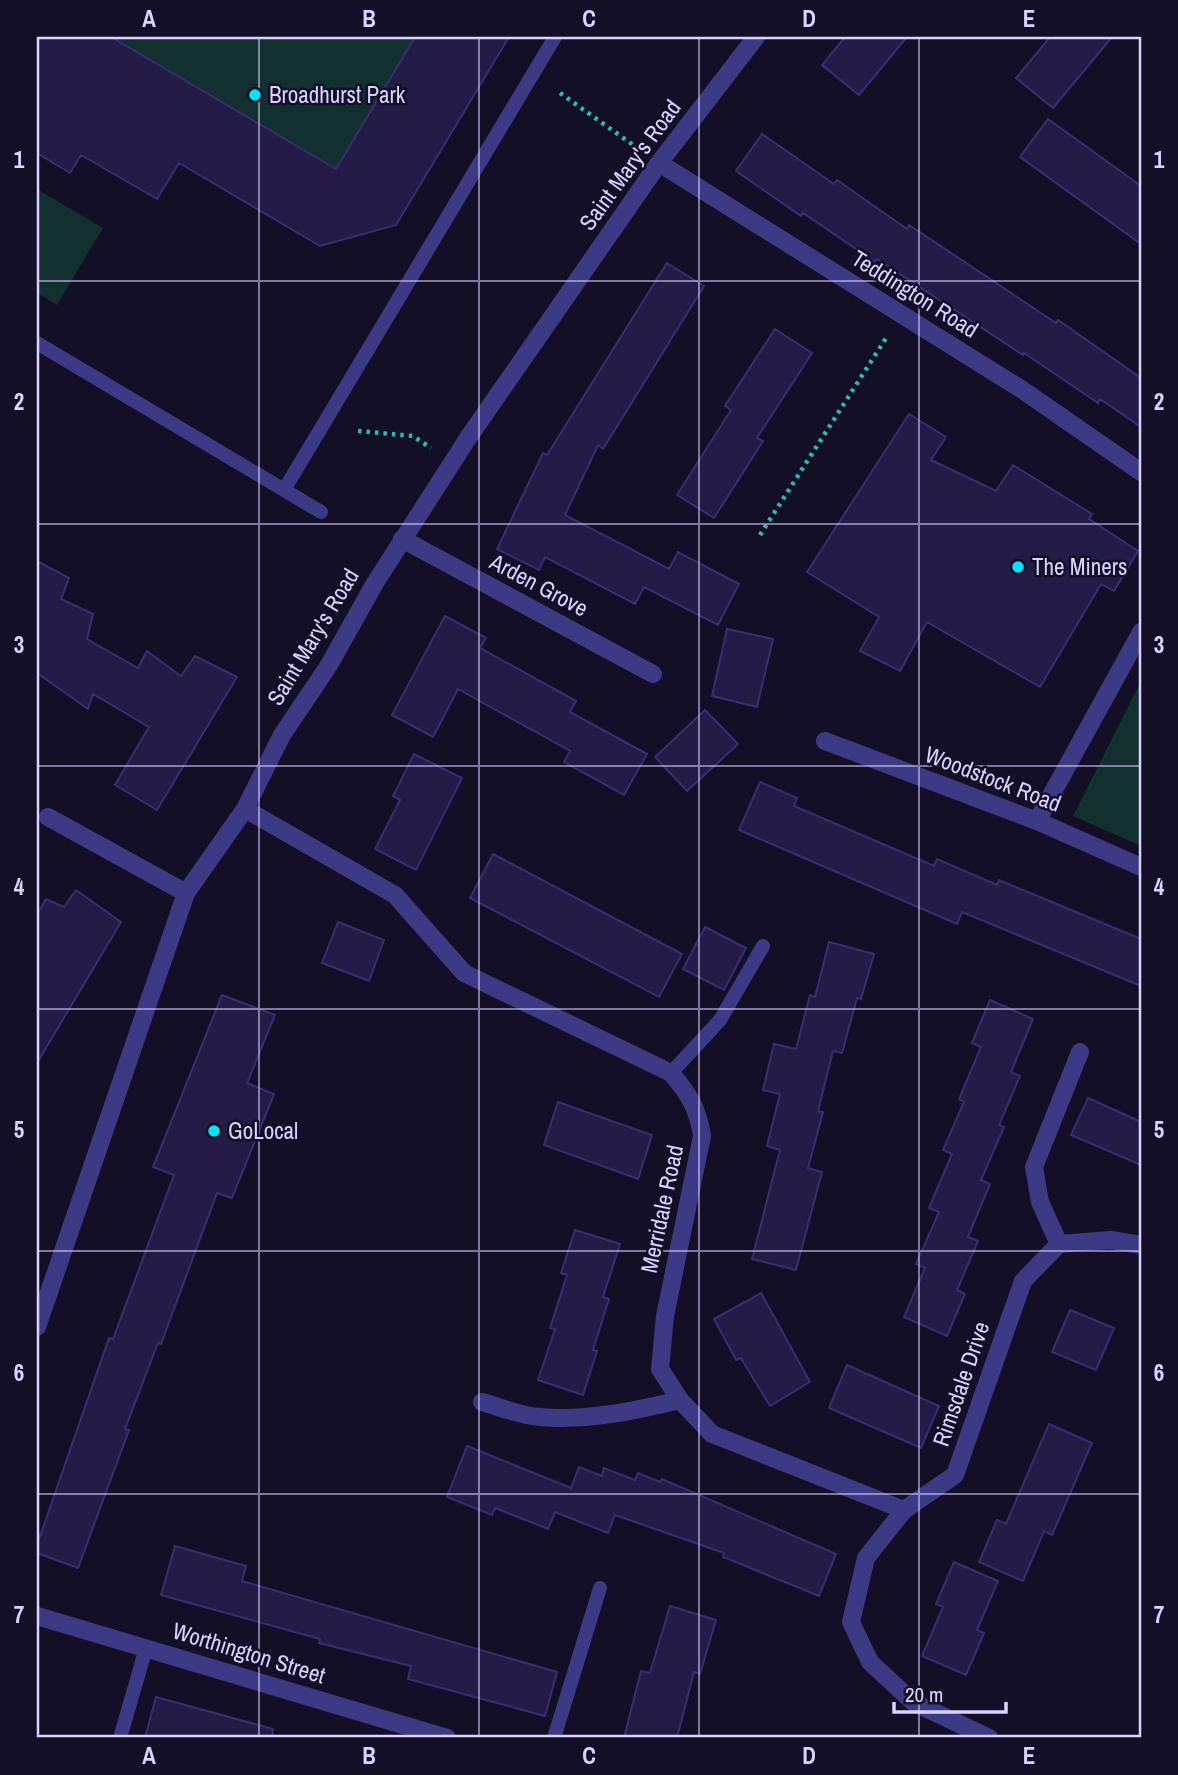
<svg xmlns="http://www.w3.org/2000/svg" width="1178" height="1775" viewBox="0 0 1178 1775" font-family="'Archivo Narrow',sans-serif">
  <rect width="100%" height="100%" fill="#130f26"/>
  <!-- green -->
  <path fill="#12302f" d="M37,37H509L396,225L320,246L180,163L157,199L82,155L70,173L37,153Z
    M37,189L103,228L57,305L37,293Z
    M1141,681V846L1073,816Z"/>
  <!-- building -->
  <path fill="#241b47" stroke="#3b2d73" stroke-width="2" d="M37,37H111L336,169L415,37H509L396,225L320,246L179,163L157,199L81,155L70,173L37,153Z
    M845,37H907L859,95L822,65Z
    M1050,37H1112L1053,108L1016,78Z
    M1048,119L1141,186V244L1020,157Z
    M762,134L834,184L837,180L907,229L909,225L1056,323L1058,320L1141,378V427L1100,399L1098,403L1024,353L1023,355L877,259L875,262L803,213L801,216L736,171Z
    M667,263L704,286L603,449L598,445L565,515L669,569L678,552L739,584L718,625L644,587L635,604L545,557L539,570L497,549L543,453L547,455Z
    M775,329L812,353L757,438L763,441L714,518L677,495L731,410L725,406Z
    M909,414L946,437L931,460L996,491L1013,465L1092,514L1089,519L1138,551L1114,591L1101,584L1040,687L927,622L900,671L860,651L879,617L807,572Z
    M37,561L69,578L61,599L93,614L87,639L138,668L147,651L181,676L195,656L237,677L157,810L115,785L149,727L93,694L88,709L37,673Z
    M445,616L486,638L480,648L576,701L570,712L647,754L624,795L564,762L570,751L458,689L433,737L392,715Z
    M727,629L773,639L757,707L712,696Z
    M705,710L738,744L687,791L655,757Z
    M414,754L462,778L416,870L375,849L400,800L393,796Z
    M760,782L797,798L794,806L934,866L937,859L997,885L999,880L1141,939V986L962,912L957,924L739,830Z
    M493,854L682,954L659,997L470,898Z
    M76,890L121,922L37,1063V915L46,899L64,907Z
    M338,922L384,940L369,981L322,963Z
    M705,927L746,948L724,990L683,969Z
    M829,942L874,954L861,999L857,998L842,1053L833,1051L818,1111L823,1112L808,1168L822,1172L796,1270L752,1259L780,1150L767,1146L780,1094L763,1090L774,1044L796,1049L810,995L815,997Z
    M222,995L275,1015L247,1083L274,1094L232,1198L217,1193L161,1344L158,1343L125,1429L129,1430L78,1568L37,1553V1545L109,1338L113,1339L174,1175L153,1167Z
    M990,1000L1033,1019L1011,1072L1020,1076L999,1125L1004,1127L981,1180L990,1184L968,1237L978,1241L957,1290L965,1294L947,1336L904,1317L925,1268L916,1264L939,1212L929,1208L952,1154L943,1150L964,1102L959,1099L981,1047L972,1043Z
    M1088,1098L1141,1122V1165L1071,1135Z
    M558,1102L652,1135L638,1179L544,1145Z
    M575,1230L620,1244L603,1297L609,1299L593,1350L597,1351L583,1395L538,1380L555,1329L550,1328L567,1275L561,1273Z
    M761,1293L810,1382L770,1406L741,1358L736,1360L714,1319Z
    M1070,1310L1114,1328L1096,1370L1052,1352Z
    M847,1365L939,1406L921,1448L829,1408Z
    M1049,1424L1092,1443L1052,1535L1044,1531L1023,1581L979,1562L997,1520L1006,1524Z
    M467,1446L571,1488L579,1467L602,1476L604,1468L635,1480L638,1473L660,1482L662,1479L836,1554L819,1596L723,1557L724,1553L615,1515L608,1533L555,1512L548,1529L495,1508L492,1515L447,1497Z
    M175,1546L246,1566L242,1581L557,1672L545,1716L408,1679L411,1666L319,1643L320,1639L161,1595Z
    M954,1562L998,1581L977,1630L984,1633L966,1675L922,1656L943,1607L936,1604Z
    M670,1606L716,1620L700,1674L694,1672L677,1738H624L641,1671L650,1673Z
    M156,1697L273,1729L272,1738H145Z"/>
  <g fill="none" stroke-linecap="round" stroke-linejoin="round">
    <!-- path -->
    <path stroke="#2fb8b0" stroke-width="4.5" stroke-dasharray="3.5 5" stroke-linecap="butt" d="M560,93L636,147
      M358,431L413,436L431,448
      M760,535L888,335"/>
    <!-- service -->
    <path stroke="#3d3a85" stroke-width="14" d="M37,343L321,512
      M284,490L555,37
      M671,1073L720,1020L763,946
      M120,1738L146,1648
      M554,1738L600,1588"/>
    <!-- minor -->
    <path stroke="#3d3a85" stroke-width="18" d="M659,163L1021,389L1141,472
      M402,539L653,674
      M825,741L1037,821L1141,867
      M245,809L395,895L464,973L671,1073C689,1094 698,1109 702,1136L665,1316L660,1369L680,1400L712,1434L904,1510
      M48,817L186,893
      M1037,821L1141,632
      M1059,1244L1040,1202L1034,1167L1080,1052
      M482,1402C500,1407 521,1416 540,1417C587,1421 634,1411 680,1400
      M37,1616L447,1738
      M989,1738L913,1702L870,1662L851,1622L866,1558L904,1510L955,1475L1023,1281L1059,1244L1111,1240L1141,1245"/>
    <!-- tertiary -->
    <path stroke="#3d3a85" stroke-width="18" d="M37,1327L186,893L245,809L282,735L329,665L375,583L468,438L659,163L756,37"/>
  </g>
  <!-- grid -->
  <path fill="none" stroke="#d9d4ff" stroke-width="2" stroke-opacity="0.55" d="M259,37V1738M479,37V1738M699,37V1738M919,37V1738M37,281H1141M37,524H1141M37,766H1141M37,1009H1141M37,1251H1141M37,1494H1141"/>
  <!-- markers -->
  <g fill="#00e5ff" stroke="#130f26" stroke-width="2.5">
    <circle cx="255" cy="95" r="7"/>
    <circle cx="1018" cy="567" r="7"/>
    <circle cx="214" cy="1131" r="7"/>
  </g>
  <g text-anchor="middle" stroke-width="5" stroke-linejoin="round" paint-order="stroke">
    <!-- poi labels -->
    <g font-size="23" fill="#d9d4ff" stroke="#130f26" text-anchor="start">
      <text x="269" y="103">Broadhurst Park</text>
      <text x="1032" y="575">The Miners</text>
      <text x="228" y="1139">GoLocal</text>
    </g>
    <!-- street labels -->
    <g font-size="23" fill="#d9d4ff" stroke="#130f26">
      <text transform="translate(630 165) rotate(-54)" y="8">Saint Mary's Road</text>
      <text transform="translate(915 294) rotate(32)" y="8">Teddington Road</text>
      <text transform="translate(539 585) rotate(28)" y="8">Arden Grove</text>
      <text transform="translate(313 637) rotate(-59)" y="8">Saint Mary's Road</text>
      <text transform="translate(993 779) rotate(21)" y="8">Woodstock Road</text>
      <text transform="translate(662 1209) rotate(-78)" y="8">Merridale Road</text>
      <text transform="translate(961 1384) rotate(-71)" y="8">Rimsdale Drive</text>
      <text transform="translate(249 1653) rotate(17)" y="8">Worthington Street</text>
    </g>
  </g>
  <!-- border -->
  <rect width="1178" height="1775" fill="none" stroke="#130f26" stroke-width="77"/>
  <!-- scale -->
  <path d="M894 1702v10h112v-10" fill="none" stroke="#d9d4ff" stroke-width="3.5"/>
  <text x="905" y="1702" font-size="21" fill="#d9d4ff" stroke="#130f26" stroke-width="5" paint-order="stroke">20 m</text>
  <rect x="38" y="38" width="1102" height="1698" fill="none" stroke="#d9d4ff" stroke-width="2.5"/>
  <g font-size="23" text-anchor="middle" font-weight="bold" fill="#d9d4ff">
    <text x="149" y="27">A</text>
    <text x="369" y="27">B</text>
    <text x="589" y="27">C</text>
    <text x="809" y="27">D</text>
    <text x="1029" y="27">E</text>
    <text x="19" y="168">1</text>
    <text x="1159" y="168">1</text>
    <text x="19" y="410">2</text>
    <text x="1159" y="410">2</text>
    <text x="19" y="653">3</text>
    <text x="1159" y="653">3</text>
    <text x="19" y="895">4</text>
    <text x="1159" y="895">4</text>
    <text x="19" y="1138">5</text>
    <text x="1159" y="1138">5</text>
    <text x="19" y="1381">6</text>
    <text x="1159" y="1381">6</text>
    <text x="19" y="1623">7</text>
    <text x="1159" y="1623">7</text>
    <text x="149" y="1764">A</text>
    <text x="369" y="1764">B</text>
    <text x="589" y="1764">C</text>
    <text x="809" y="1764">D</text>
    <text x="1029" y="1764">E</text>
  </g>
</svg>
